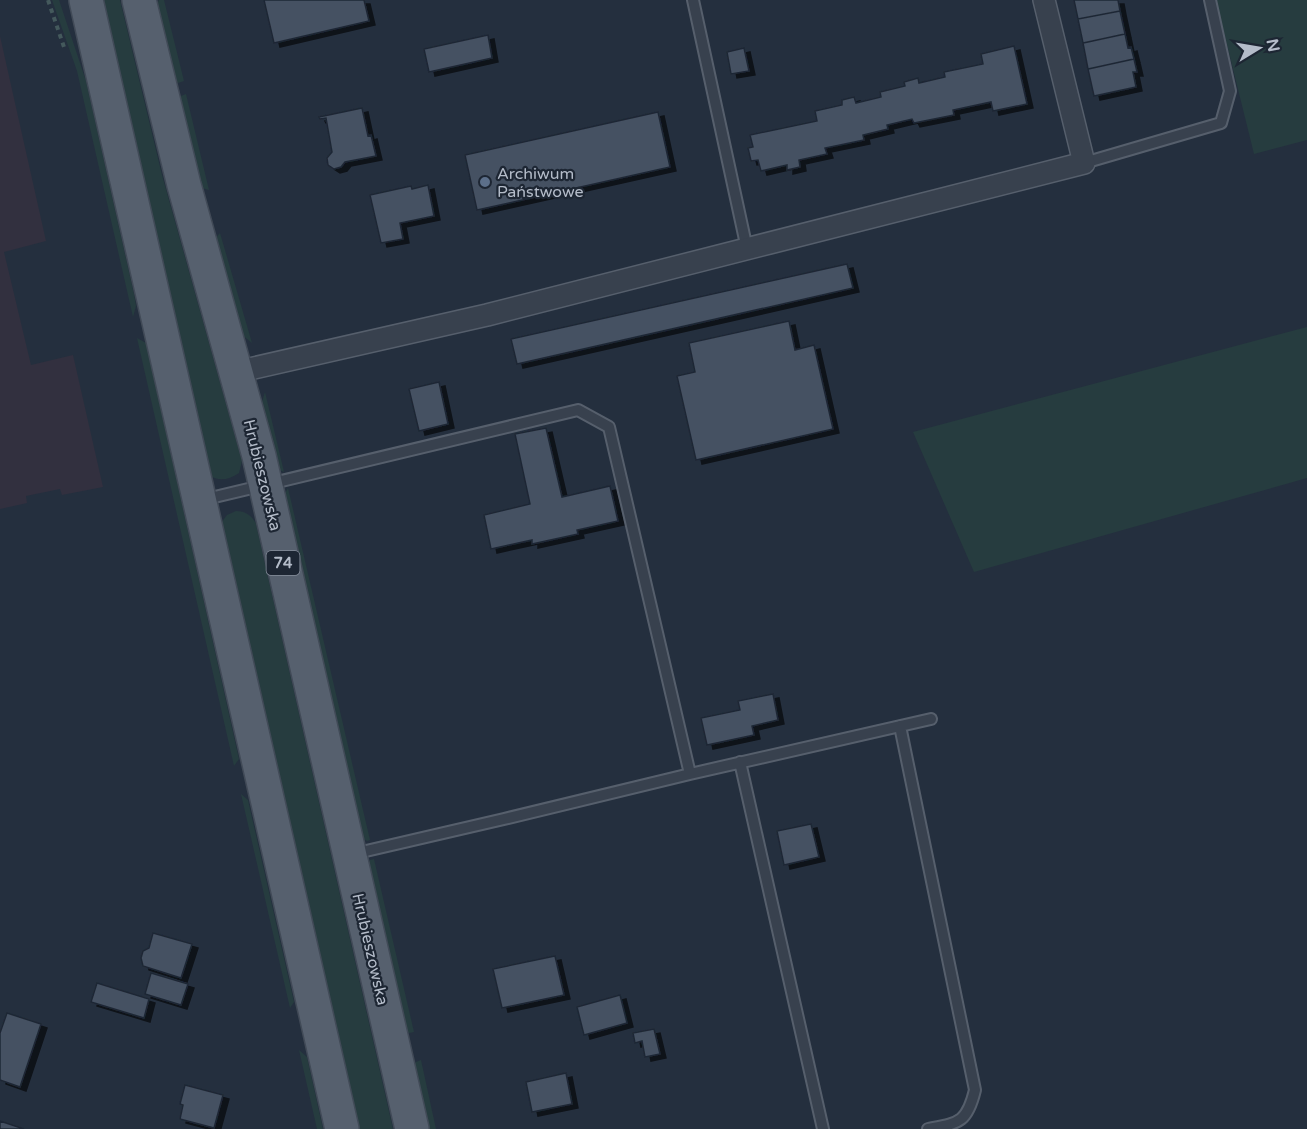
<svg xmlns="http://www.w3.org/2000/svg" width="1307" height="1129" viewBox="0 0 1307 1129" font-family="'Varela Round',sans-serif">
  <defs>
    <filter id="shadow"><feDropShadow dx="6" dy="4" stdDeviation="0" flood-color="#0009"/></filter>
  </defs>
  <rect width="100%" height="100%" fill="#242f3e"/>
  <!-- medical -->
  <path fill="#32303f" d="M0,36L46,241L4,252L31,365L73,355L103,487L62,495L60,489L26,496L27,503L0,509Z"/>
  <!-- green -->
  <path fill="#263c3f" d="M52,0H59L86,81L134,294L136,306L133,317L77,71Z
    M100,0H120L162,175L242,461L239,473C228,480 219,482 209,475Z
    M159,0H164L184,81L178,83L170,78L156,6Z
    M1216,0H1307V140L1254,154Z
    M186,94L209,190L198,187L177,104L181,96Z
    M220,233L252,343L242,335L212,242Z
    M1307,327V478L974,572L913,432Z
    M137,338L146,343L239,759L234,766Z
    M265,392L284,472L277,469L261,405Z
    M288,488L370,840L367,841L359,836L284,495Z
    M236,511C245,511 252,515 256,524L393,1129H355L221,523L227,515Z
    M241,794L248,800L294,1002L290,1008Z
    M374,859L414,1032L409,1033L402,1030L366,870L370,860Z
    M299,1050L307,1057L323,1129H317Z
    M421,1060L436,1129H425L411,1070L416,1062Z"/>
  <!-- building -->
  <path fill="#455162" stroke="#1f2835" stroke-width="1.5" filter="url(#shadow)" d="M264,0H364L369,21L274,43Z
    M1074,0H1118L1120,11L1078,19Z
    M1120,11L1125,34L1083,43L1078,19Z
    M1125,34L1128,48L1131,47L1134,59L1088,69L1083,43Z
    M488,35L492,58L429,72L424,49Z
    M1014,46L1027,104L993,111L991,102L953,110L954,115L914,123L912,119L887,125L888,129L863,135L864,140L825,148L827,154L799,160L800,167L787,170V165L761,171L758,160L751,161L748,148L753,147L750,135L817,121L815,111L842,105V100L854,97L856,103L881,97L880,92L905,86L904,82L918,78L919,83L945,77L944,72L983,64L981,54Z
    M744,48L749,71L731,74L727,52Z
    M1134,59L1137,72H1133L1136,87L1094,96L1088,69Z
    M362,108L368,136L371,135L376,156L345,162L341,167L334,169L328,165L327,158L332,152L326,118L320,119L319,117Z
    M658,112L670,167L477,210L465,155Z
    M428,185L434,216L400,223L403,239L381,243L370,195L411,186L412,189Z
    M847,264L853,288L517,364L511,339Z
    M789,321L795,350L814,345L833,429L696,460L677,376L695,372L689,343Z
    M439,382L448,424L419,431L409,389Z
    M546,428L562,497L610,486L618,521L577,530L578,534L532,544V540L491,549L484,515L530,504L515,434Z
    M773,694L778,720L752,726L754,735L707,745L701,718L740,710L738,701Z
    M811,824L819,857L784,865L777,831Z
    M153,933L192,944L181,978L143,966L141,958L143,951L149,948Z
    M555,956L564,995L502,1008L493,969Z
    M151,973L188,984L181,1005L145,994Z
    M97,983L149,999L144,1018L91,1002Z
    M620,995L627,1023L584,1035L577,1007Z
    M7,1013L41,1024L20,1087L0,1080V1033Z
    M654,1029L660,1054L645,1057L642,1041L635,1043L633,1033Z
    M566,1073L572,1104L532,1112L526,1082Z
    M185,1085L223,1095L214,1128L180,1119L183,1105L180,1104Z
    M0,1121L24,1129H0Z"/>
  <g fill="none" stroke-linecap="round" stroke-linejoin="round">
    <!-- lane casing -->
    <g stroke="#565f6c" stroke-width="14">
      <path id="lane" d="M693,0L747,249
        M1084,163L1221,123L1230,91L1210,0
        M202,500L578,410L609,427L690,774L504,819L353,854
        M900,726L975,1090C967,1123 959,1123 928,1129
        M740,762L823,1129
        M690,774L931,719"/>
    </g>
    <!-- street casing -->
    <g stroke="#565f6c" stroke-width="24">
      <path id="street" d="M236,372L487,315L1084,163L1044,0"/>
    </g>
    <!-- primary casing -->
    <g stroke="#414a57" stroke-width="36">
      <path id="primary" d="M86,0L342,1129
        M139,0L184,185L259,456L412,1129"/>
    </g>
    <!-- path -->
    <path stroke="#44595c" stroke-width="4" stroke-dasharray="4.5 4.5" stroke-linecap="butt" d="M48,0L65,50"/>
    <!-- lane -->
    <use href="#lane" stroke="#38414e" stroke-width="10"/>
    <!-- street -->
    <use href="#street" stroke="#38414e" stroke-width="21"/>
    <!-- primary -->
    <use href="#primary" stroke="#56606e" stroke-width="33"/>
  </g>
  <!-- markers -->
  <circle fill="#5c6f8a" stroke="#1d2633" stroke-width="2" cx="485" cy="182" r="6"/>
  <g text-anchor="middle" stroke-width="4.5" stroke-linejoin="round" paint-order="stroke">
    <!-- shield labels -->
    <rect fill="#1d2633" stroke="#878f9c" stroke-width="1.5" x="266.5" y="551" width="33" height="24" rx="4.5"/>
    <g font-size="15" font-weight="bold" fill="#b4bcc9">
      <text x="283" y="568">74</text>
    </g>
    <!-- poi labels -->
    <g font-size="16" fill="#b4bcc9" stroke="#1d2633" text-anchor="start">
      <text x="497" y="179">Archiwum<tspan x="497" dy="18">Państwowe</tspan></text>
    </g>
    <!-- street labels -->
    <g font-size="16" fill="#b4bcc9" stroke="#1d2633">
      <text transform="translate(263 475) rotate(76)" y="6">Hrubieszowska</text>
      <text transform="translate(371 949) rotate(77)" y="6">Hrubieszowska</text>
    </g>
  </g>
  <!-- north arrow -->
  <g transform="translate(1259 48) rotate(79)" stroke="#1d2633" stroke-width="4.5" paint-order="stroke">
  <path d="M0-4.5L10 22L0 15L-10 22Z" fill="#b4bcc9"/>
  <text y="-9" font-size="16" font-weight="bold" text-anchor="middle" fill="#b4bcc9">N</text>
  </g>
</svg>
